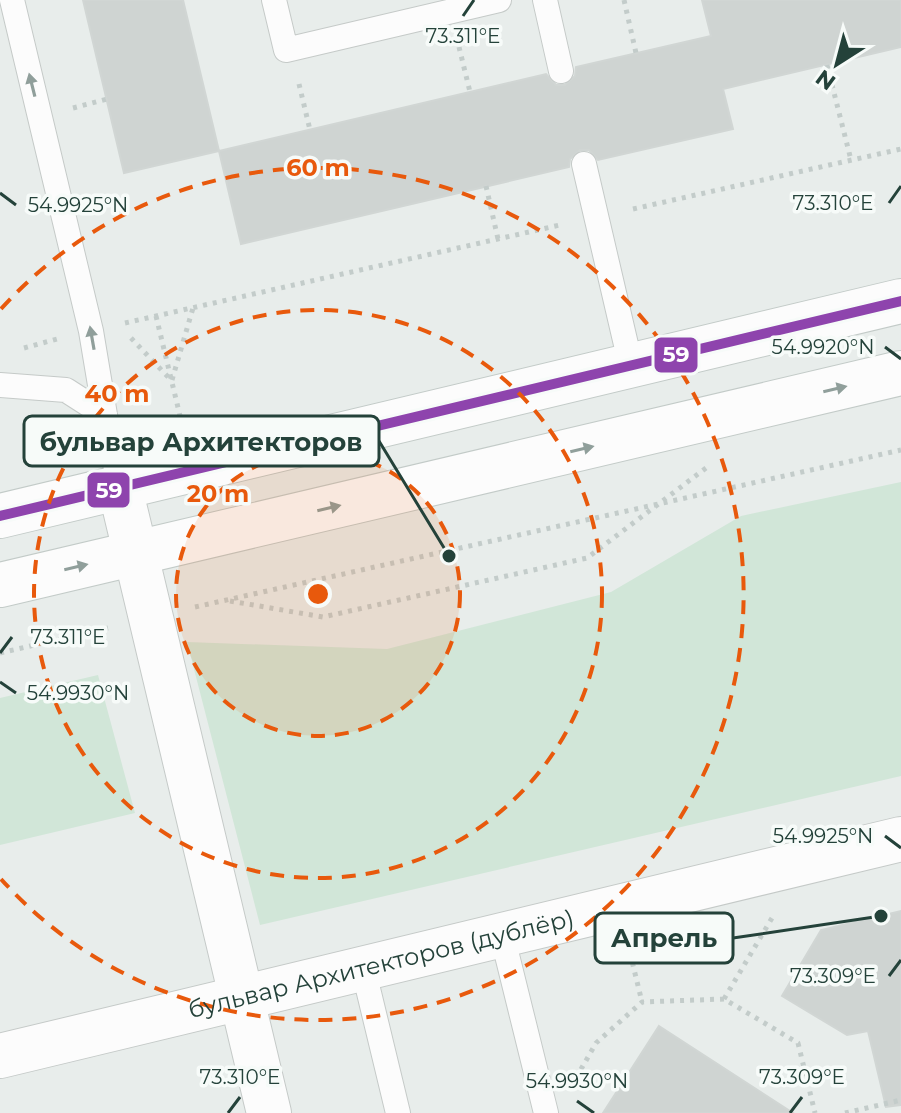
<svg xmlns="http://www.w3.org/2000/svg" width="901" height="1113" viewBox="0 0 901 1113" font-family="Montserrat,sans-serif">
  <rect width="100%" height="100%" fill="#e8edeb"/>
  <!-- green -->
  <path fill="#d1e6d8" d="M901,482V776L260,925L187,642L387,649L611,592L741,516Z
    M98,675L135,813L0,845V698Z"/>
  <!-- building -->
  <path fill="#cfd4d2" stroke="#d1d6d4" stroke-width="2" d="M83,0H183L219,151L124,173Z
    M702,0H901V47L723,89L733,129L598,160L589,150H580L570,159L569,167L241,244L219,151L546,74L556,85H565L575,76L576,67L711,36Z
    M901,911V1105L886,1107L868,1031L847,1035L782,996L821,930Z
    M659,1026L793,1113H603Z"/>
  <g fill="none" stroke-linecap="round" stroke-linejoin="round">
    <!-- lane casing -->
    <g stroke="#c5cac8" stroke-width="26">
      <path id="lane" d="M12,0L91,331L105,415L120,488
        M274,0L286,50L499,0
        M545,0L561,71
        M584,164L631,366
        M0,385L66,390L105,415
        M502,935L546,1113
        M363,968L398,1113"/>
    </g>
    <!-- street casing -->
    <g stroke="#c5cac8" stroke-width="46">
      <g id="street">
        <path d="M120,488L269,1113"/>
        <path id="s1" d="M0,1056L901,839"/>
      </g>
    </g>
    <!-- secondary casing -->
    <g stroke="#c3cbc8" stroke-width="46">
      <path id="secondary" d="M0,516L901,301
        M0,585L901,373"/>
    </g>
    <!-- path -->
    <path stroke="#c3ccca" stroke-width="5" stroke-dasharray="4 6" stroke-linecap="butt" d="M624,0L636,53
      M459,47L470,92
      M827,65L851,160
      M299,84L310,130
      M73,108L107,99
      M486,186L498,239
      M633,209L901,149
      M156,316L181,420
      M125,323L560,225
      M131,338L171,380
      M24,348L57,339
      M172,380L193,308
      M230,601L323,617L587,558L706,468
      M195,607L901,450
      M0,653L108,628
      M630,953L642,1002
      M724,999L772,918
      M576,1078L596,1043L642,1002L724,999L798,1043L815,1113
      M845,1113L901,1100"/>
    <!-- lane -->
    <use href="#lane" stroke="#fcfcfc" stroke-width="24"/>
    <!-- street -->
    <use href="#street" stroke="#fcfcfc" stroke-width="44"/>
    <!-- secondary -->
    <use href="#secondary" stroke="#fcfcfc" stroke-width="44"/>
    <!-- bus-1 casing -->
    <g stroke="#f7fbf9" stroke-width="16">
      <path id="bus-1" d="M0,516L901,301"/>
    </g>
    <!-- bus-1 -->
    <use href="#bus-1" stroke="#8e44ad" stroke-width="10"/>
  </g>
  <!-- one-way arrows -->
  <defs><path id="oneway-solid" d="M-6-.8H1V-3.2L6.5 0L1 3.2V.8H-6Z" transform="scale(2)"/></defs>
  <g fill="#909f9b">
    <use href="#oneway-solid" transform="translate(32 85) rotate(-104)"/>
    <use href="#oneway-solid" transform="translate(92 338) rotate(-100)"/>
    <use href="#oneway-solid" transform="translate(835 389) rotate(-13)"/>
    <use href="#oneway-solid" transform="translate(582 449) rotate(-13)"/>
    <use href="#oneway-solid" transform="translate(329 508) rotate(-13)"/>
    <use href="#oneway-solid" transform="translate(76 567) rotate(-13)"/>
  </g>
  <!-- ticks -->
  <path fill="none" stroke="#24423a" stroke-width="3" d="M463,16L474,0M0,193L16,205M889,203L901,186M885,347L901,359M0,653L12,637M0,682L16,693M885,836L901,848M889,976L901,960M577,1101L594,1113M228,1113L240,1097M790,1113L802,1097"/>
  <!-- distance rings -->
  <circle cx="318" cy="594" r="142" fill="#e8590c" fill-opacity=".12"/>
  <g fill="none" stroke="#e8590c" stroke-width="4" stroke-dasharray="14 10">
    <circle cx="318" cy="594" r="142"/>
    <circle cx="318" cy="594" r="284"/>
    <path d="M1 309A426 426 0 1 1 1 879"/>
  </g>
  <g text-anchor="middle" stroke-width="7" stroke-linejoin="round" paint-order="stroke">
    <!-- street labels -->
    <g font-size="24" fill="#24423a" stroke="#f7fbf9">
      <text dy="8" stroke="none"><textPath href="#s1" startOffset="392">бульвар Архитекторов (дублёр)</textPath></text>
    </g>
  </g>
  <g font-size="20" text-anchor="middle" fill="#24423a" stroke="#f7fbf9" stroke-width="7" stroke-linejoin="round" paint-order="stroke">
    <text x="463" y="43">73.311°E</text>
    <text x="833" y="210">73.310°E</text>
    <text x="78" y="212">54.9925°N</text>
    <text x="823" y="354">54.9920°N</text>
    <text x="68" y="644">73.311°E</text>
    <text x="78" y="700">54.9930°N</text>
    <text x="823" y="843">54.9925°N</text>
    <text x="833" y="983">73.309°E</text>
    <text x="240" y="1084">73.310°E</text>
    <text x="802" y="1084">73.309°E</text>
    <text x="577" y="1088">54.9930°N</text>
  </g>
  <circle cx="318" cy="594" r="12" fill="#e8590c" stroke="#f7fbf9" stroke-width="4"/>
  <g font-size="24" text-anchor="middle" font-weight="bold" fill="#e8590c" stroke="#f7fbf9" stroke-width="7" stroke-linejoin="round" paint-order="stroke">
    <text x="318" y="176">60 m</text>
    <text x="117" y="402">40 m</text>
    <text x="218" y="502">20 m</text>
  </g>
  <!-- callouts -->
  <path fill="none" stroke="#24423a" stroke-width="3" d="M449 556L379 441M881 916L733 938"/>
  <g fill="#24423a" stroke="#f7fbf9" stroke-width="3">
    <circle cx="449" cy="556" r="8"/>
    <circle cx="881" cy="916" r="8"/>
  </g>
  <g fill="#f7fbf9" stroke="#24423a" stroke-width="3">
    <rect x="24" y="416" width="355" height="50" rx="8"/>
    <rect x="595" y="913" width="138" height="50" rx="8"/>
  </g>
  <g font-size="26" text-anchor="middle" font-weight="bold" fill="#24423a">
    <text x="201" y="451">бульвар Архитекторов</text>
    <text x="664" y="947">Апрель</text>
  </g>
  <g stroke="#f7fbf9" stroke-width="3">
    <rect x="653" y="336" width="46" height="38" rx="8" fill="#8e44ad"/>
    <rect x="86" y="471" width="45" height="38" rx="8" fill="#8e44ad"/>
  </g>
  <g font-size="22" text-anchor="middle" font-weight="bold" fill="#fff">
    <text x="676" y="362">59</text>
    <text x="109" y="498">59</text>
  </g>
  <!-- north arrow -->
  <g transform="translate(837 64) rotate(216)" stroke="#f7fbf9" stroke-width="6" paint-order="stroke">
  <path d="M0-6L14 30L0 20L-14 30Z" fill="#24423a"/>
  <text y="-12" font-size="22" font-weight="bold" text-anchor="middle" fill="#24423a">N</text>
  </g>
</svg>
